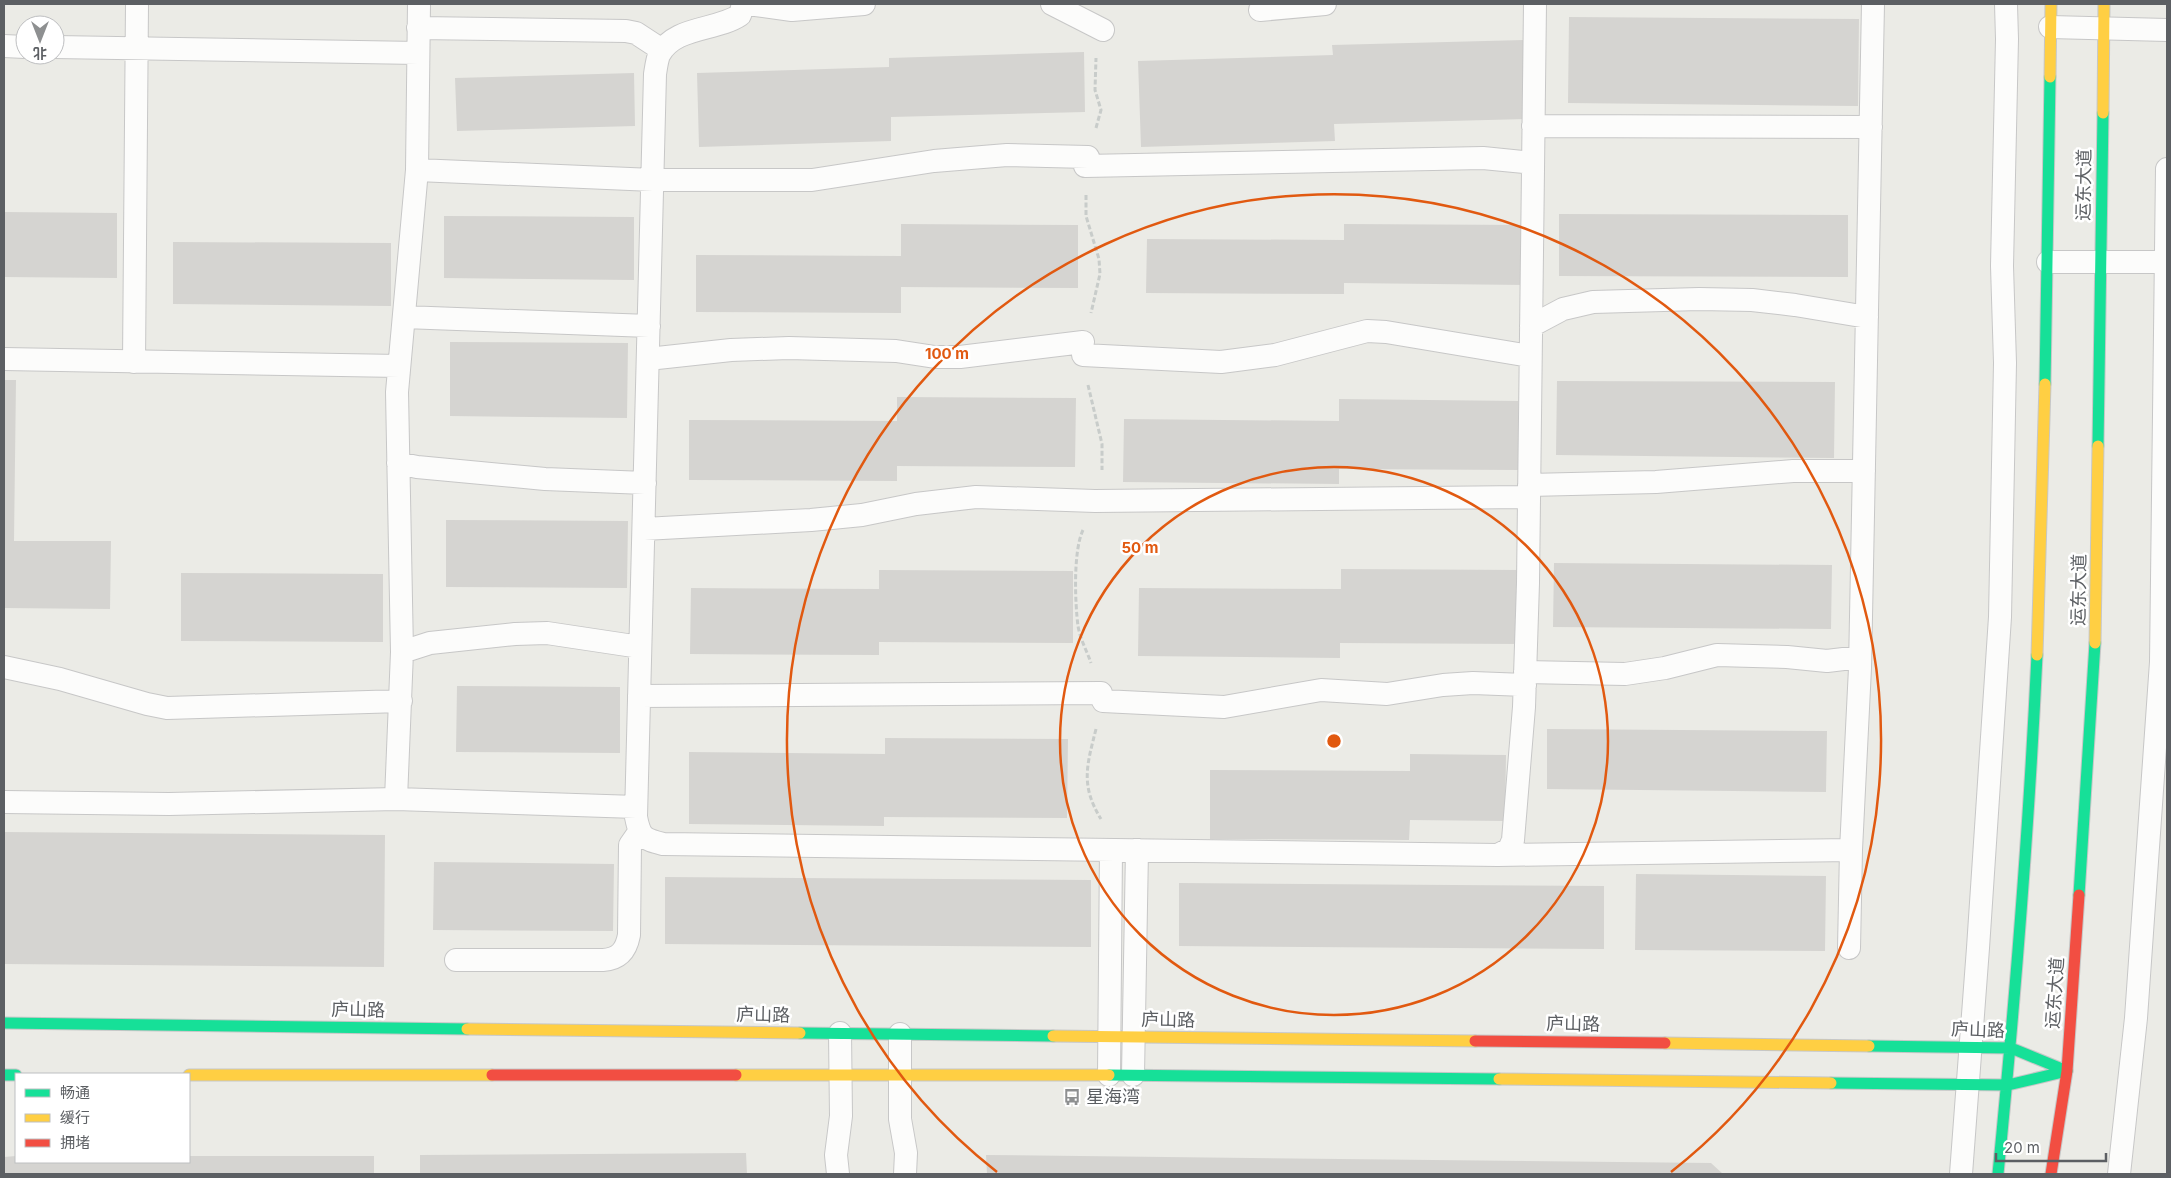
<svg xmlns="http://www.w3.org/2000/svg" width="2171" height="1178" viewBox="0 0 2171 1178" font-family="Inter,'Noto Sans SC',sans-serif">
  <rect width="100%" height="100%" fill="#ebebe6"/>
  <!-- building -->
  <path fill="#d5d4d1" d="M1569,17L1859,19L1858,106L1568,103Z
    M1524,40L1526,119L1334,124L1335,141L1141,147L1138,61L1333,55L1332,45Z
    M1084,52L1085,112L891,117V141L699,147L697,73L889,67V58Z
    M634,73L635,126L457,131L455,78Z
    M4,212L117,213V278L4,277Z
    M1559,214L1848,215V277L1559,276Z
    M444,216L634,217V280L444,278Z
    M901,224L1078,225V288L901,287V313L696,312V255L901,256Z
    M1344,224L1528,225L1527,285L1344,283V294L1146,293L1147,239L1344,240Z
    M173,242L391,243V306L173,304Z
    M450,342L628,343L627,418L450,416Z
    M4,380H16L14,541H111L110,609L4,608Z
    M1557,381L1835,382L1834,458L1556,455Z
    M897,397L1076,398L1075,467L897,466V481L689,480V420L897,421Z
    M1339,399L1518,401V470L1339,469V484L1123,482L1124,419L1339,421Z
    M446,520L628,521L627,588L446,587Z
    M1554,563L1832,565L1831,629L1553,627Z
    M1341,569L1521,570V644L1340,643V658L1138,656L1139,588L1341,589Z
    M879,570L1073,571V643L879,642V655L690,654L691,588L879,589Z
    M181,573L383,574V642L181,641Z
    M457,686L620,687V753L456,752Z
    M1547,729L1827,731L1826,792L1547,789Z
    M885,738L1068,739L1067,818L884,817V826L689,824V752L885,754Z
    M1410,754L1506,755L1505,821L1410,820L1409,840L1210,839V770L1410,771Z
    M4,832L385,835L384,967L4,964Z
    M434,862L614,864L613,931L433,930Z
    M1636,874L1826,876L1825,951L1635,950Z
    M665,877L1091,880V947L665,944Z
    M1179,883L1604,886V949L1179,946Z
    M746,1153L747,1174H420V1155Z
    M986,1155L1711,1163L1723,1174H987Z
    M16,1156V1162H189V1156H374V1174H4V1157Z"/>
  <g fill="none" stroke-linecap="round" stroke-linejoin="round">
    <!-- lane casing -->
    <g stroke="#c7c7c7" stroke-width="24">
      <path id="lane" d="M743,4L740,15C716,31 674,26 659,55C657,60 656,68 655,74L636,817C640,837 643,839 663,844L1498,855L1509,849L1513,840L1524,707L1528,583L1535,4
        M748,4L792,10L864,4
        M1052,4L1103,30
        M1260,10L1325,4
        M2050,27L2167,30
        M418,28L626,31L636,33L662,50
        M4,46L25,47
        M55,47L418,53
        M1533,126L1871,127
        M1085,166L1483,158L1533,163
        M417,170L653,180H812L934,161L1007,155L1088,157
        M2048,262H2167
        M404,317L649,326
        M1531,326L1563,309L1593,302L1699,299L1752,300L1795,305L1867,317
        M1083,355L1221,362L1275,355L1367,331L1386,332L1530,356
        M4,359L399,366
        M648,359L731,350L789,348L896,351L935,357H960L1083,342
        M134,362L137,4
        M398,463L417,467L545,479L645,483
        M1529,485L1656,482L1793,471H1864
        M644,529L811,520L862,515L916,504L976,497L1095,501L1529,497
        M402,652L430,643L515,634L547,633L640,647
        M4,667L60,679L147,704L167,708L401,701
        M1525,672L1625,674L1665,668L1717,655L1787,657L1827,661L1860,657
        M639,696L1101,693
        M1103,701L1224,707L1321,690L1387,694L1443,685L1473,683L1525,685
        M396,799L402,652L397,392L417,170L419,4
        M4,802L169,804L396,799L636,807
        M1498,855L1851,850
        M1849,948L1851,850L1860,668L1873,4
        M456,960H603C619,959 626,951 629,935L630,845L639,832
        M900,1034V1119L906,1153L905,1174
        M1109,1075L1111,850
        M1133,1075L1137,850
        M838,1174L836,1155L841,1116L840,1033
        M1961,1174L1978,948L2000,617L2005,363L2002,266L2007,39L2006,4
        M2119,1174L2136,1018L2161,662L2167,169"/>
    </g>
    <!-- fast casing -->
    <g stroke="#c6c7c7" stroke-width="13">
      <path id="fast" d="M2045,384L2050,77
        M2098,446L2103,113
        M2079,895L2095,643
        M4,1023L467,1029
        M800,1033L1053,1036
        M4,1075H16
        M1109,1075L1499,1079
        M1831,1083L2008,1085L2067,1071L2011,1048L1869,1046
        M1998,1174C2015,1001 2029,828 2037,655"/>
    </g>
    <!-- slow casing -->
    <g stroke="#c6c7c7" stroke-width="13">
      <path id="slow" d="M2050,77L2051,4
        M2103,113L2104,4
        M2095,643L2098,446
        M2037,655L2045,384
        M467,1029L800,1033
        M1053,1036L1475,1041
        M1665,1043L1869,1046
        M189,1075H492
        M736,1075H1109
        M1499,1079L1831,1083"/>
    </g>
    <!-- jam casing -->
    <g stroke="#c6c7c7" stroke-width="13">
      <path id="jam" d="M1475,1041L1665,1043
        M492,1075H736
        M2051,1174L2067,1071L2079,895"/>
    </g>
    <!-- path -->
    <path stroke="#c8ccca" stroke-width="3" stroke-dasharray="5 2.5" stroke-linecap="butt" d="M1096,128L1101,110L1095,90L1096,58
      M1086,195V216L1099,259L1100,274L1091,313
      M1088,385L1102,444V470
      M1083,530C1073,551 1075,603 1078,626C1080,639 1087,651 1091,663
      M1096,729C1087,765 1080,785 1101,819"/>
    <!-- lane -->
    <use href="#lane" stroke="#fcfcfb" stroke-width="22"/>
    <!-- fast -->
    <use href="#fast" stroke="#16e098" stroke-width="11"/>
    <!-- slow -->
    <use href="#slow" stroke="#ffcf43" stroke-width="11"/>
    <!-- jam -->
    <use href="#jam" stroke="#f24e42" stroke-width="11"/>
  </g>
  <!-- distance rings -->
  <g fill="none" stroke="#e15910" stroke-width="2.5">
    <circle cx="1334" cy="741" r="274"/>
    <path d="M997 1172A547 547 0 1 1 1671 1172"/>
  </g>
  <!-- icons -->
  <defs>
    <g id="bus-bare" transform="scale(1.35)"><path d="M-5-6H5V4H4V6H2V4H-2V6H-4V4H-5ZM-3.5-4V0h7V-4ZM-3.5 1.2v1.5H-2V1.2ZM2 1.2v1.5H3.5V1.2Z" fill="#8e9091" stroke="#fff" stroke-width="2.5" paint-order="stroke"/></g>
  </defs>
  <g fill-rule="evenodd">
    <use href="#bus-bare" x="1072" y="1097"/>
  </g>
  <g text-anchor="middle" stroke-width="5" stroke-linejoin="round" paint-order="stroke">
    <!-- street labels -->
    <g font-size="18" fill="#5c5f63" stroke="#fff">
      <text transform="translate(2084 185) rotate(-89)" y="6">运东大道</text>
      <text transform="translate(2079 590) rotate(-89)" y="6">运东大道</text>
      <text transform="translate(2055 993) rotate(-86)" y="6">运东大道</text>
      <text transform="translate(358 1010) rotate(1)" y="6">庐山路</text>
      <text transform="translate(763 1015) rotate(1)" y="6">庐山路</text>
      <text transform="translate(1168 1020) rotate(1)" y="6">庐山路</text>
      <text transform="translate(1573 1024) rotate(1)" y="6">庐山路</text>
      <text transform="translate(1978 1030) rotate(2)" y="6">庐山路</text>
    </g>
    <!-- poi labels -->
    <g font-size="18" fill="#5c5f63" stroke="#fff" text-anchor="start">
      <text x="1086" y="1103">星海湾</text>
    </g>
  </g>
  <circle cx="1334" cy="741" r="8" fill="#e15910" stroke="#fff" stroke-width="2.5"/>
  <g font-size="15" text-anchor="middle" font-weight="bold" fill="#e15910" stroke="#fff" stroke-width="5" stroke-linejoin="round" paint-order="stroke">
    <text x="947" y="359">100 m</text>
    <text x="1140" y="553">50 m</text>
  </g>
  <!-- border -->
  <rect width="2171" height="1178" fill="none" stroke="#5c5f63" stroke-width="10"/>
  <!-- legend -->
  <rect x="15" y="1073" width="175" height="90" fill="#ffffff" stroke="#bebfc1"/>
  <rect x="25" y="1089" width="25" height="8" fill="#16e098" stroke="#bebfc1"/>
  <text x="60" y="1098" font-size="15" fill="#5c5f63">畅通</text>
  <rect x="25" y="1114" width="25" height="8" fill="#ffcf43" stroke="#bebfc1"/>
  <text x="60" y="1123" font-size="15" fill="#5c5f63">缓行</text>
  <rect x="25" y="1139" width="25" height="8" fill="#f24e42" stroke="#bebfc1"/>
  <text x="60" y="1148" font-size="15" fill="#5c5f63">拥堵</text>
  <!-- north arrow -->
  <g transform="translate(40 40) rotate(180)"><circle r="24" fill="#ffffff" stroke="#bebfc1"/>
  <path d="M0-4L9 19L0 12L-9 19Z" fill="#8e9091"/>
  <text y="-8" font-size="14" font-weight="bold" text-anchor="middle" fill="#5c5f63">北</text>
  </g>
  <!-- scale -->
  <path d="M1996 1153v8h110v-8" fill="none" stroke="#5c5f63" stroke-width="2.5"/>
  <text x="2004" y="1153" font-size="15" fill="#5c5f63" stroke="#ffffff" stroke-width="4" paint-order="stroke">20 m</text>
</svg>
